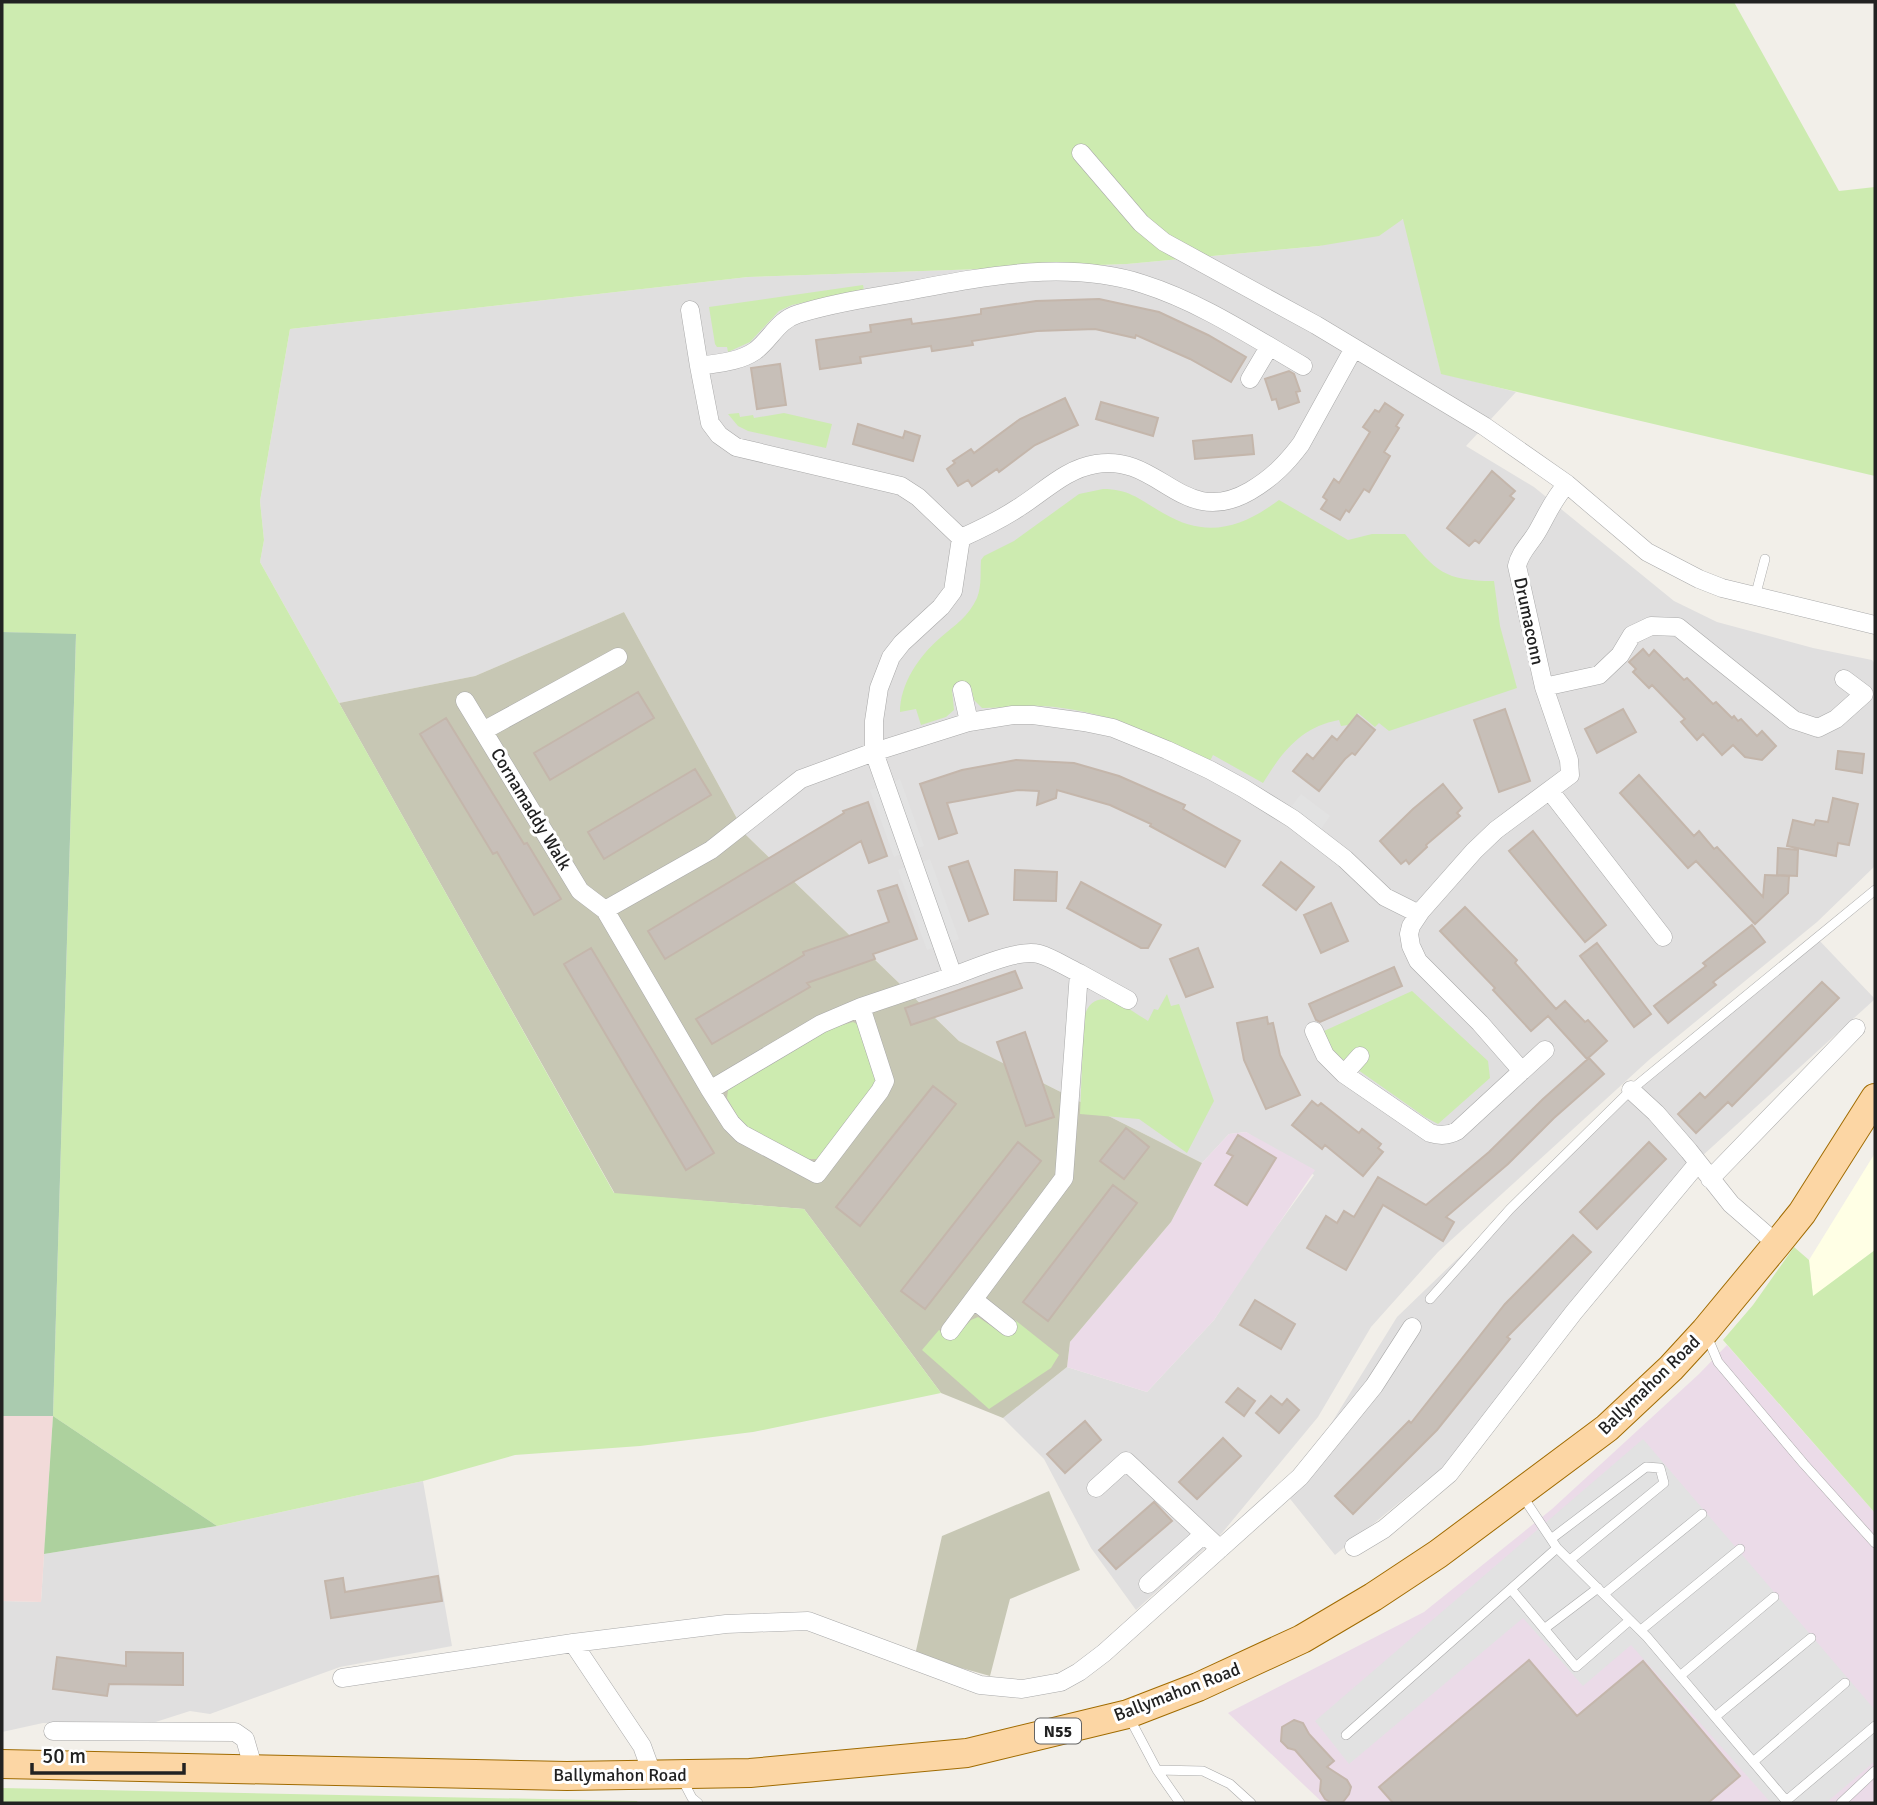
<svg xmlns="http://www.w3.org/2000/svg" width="1877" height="1805" viewBox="0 0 1877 1805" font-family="Signika,sans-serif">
  <rect width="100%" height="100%" fill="#f2efe9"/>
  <!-- residential -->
  <path fill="#e0dfdf" d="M1404,219L1441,373L1516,392L1466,446L1534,487L1674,601L1717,622L1813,648L1872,660L1875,664V866L1817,922L1650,1059L1438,1252L1371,1327L1318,1417L1222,1533L1136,1610L1091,1548L1044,1459L1003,1418L1067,1367L1147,1392L1214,1320L1260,1250L1314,1175L1246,1132L1229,1134L1202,1163L959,1041L746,835L624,612L475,676L339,703L260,562L264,540L260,501L290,329L748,277L1127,264L1319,246Z
    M1817,938L1875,999L1680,1176L1464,1450L1335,1555L1287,1495L1397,1317L1627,1095Z
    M423,1481L452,1646L340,1667L210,1714L190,1711L143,1726L43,1723L2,1732V1601L41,1602L44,1554L217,1526Z"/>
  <!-- commercial -->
  <path fill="#f2dad9" d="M2,1416H53L41,1602L2,1601Z"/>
  <!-- industrial -->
  <path fill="#ebdbe8" d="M1246,1132L1315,1170L1214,1320L1147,1392L1067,1367L1070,1342L1171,1222L1202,1163L1229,1134Z
    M1727,1345L1875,1513V1803H1323L1228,1713L1424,1612L1552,1509L1699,1374Z"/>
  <!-- education -->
  <path fill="#ffffe5" d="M1875,1153V1250L1813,1297L1809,1260Z"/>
  <!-- construction -->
  <path fill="#c7c7b4" d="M624,612L746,835L959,1041L1202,1163L1171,1222L1070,1342L1067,1367L1003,1418L941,1393L804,1209L615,1194L339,703L475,676Z
    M1049,1491L1080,1570L1010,1599L990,1676L915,1655L942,1536Z"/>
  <!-- grass -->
  <path fill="#cdebb0" d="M2,2H1734L1839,191L1875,187V476L1441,374L1403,219L1379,236L1319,246L1127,264L748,277L290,329L260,501L264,540L260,562L614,1193L804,1209L941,1393L753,1432L640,1446L515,1455L423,1481L217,1526L53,1416L76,635L2,632Z
    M863,285L864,290L792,305L779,311L750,342L728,352L727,347H717L715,344L709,307Z
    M739,413L740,417L753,415L754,418L784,413L832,424L826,448L748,431L738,426L728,414Z
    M1103,489C1130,489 1140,500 1163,513C1207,539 1241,528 1279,500L1348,540L1372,534H1405C1436,571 1444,581 1494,581L1500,626L1517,688L1389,731L1379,723L1375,727L1358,713L1348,725L1341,726L1339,720C1301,727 1282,752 1263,783L1213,755L1210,761C1156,735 1103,709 1041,706C1021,705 1001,708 982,708L974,700L971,687L952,689L954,710L946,717L921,725L916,709L900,712C900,684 919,656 940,638C955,625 969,616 977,598C982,585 980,573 981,560L984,556L1014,541L1079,494Z
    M1412,991L1488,1061L1490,1078L1438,1124L1425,1117L1334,1053L1324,1031Z
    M1167,994L1171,1006L1179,1004L1214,1101L1187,1153L1139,1119L1080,1114L1084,1017C1095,981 1128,1009 1148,1021L1154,1009L1158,1010Z
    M853,1022L857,1024L876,1076L874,1086L817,1159H808L743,1125L727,1098L728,1090L832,1028Z
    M1794,1247L1809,1260L1813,1296L1875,1250V1513L1723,1340L1753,1305Z
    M978,1317L1003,1334L1015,1320L1059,1355L1051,1368L989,1409L922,1350L939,1330L953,1340L971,1320Z
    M2,1788L637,1801L638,1803H2Z"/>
  <!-- forest -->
  <path fill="#add19e" d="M53,1416L217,1526L44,1554Z"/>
  <!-- cemetery -->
  <path fill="#aacbaf" d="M2,632L76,634L53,1416H2Z"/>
  <!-- parking -->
  <path fill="#e2e2e2" d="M900,779L924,846L917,848L894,782Z
    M877,788L901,854L894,857L870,790Z
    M1301,794L1330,816L1321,829L1291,807Z
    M930,859L959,939L951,942L922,862Z
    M906,867L935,947L927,950L898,870Z
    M1643,1439L1875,1710V1761L1826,1803H1771L1631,1645L1583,1686L1523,1618L1349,1764L1315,1721Z"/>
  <!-- building -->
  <path fill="#c7bfb8" stroke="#c4b6ab" stroke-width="2" d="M1099,299L1159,312L1208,335L1246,357L1231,382L1190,359L1136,335L1135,338L1095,329L1037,331L972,341L973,345L932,351L931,346L860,357L861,363L820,369L816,340L871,332L870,325L911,319L912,324L948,319L981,314V309L1036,301Z
    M780,364L786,405L757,409L751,368Z
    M1289,371L1294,374L1300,391L1296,392L1299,402L1279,409L1276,399L1272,400L1265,379Z
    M1065,398L1078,425L1035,445L999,472L997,469L972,486L968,480L958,486L947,469L955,463L953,461L971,449L974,453L1020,419Z
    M1101,402L1158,418L1153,436L1096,419Z
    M1385,403L1403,415L1396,426L1399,428L1384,452L1390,456L1369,492L1364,489L1349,512L1346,510L1340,520L1321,509L1327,500L1323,497L1334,479L1339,483L1370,432L1363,427L1375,410L1379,412Z
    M858,424L903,438L905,431L920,436L913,461L853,444Z
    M1252,435L1254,454L1195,459L1193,441Z
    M1492,471L1515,491L1510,496L1514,499L1479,543L1475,540L1469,546L1447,528Z
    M1643,649L1649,656L1654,650L1684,680L1687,678L1713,704L1716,702L1732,718L1734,716L1738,721L1741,719L1757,736L1762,731L1776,746L1762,760L1745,757L1733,745L1722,755L1703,734L1697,740L1681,722L1685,719L1652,685L1649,688L1633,672L1636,669L1629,662Z
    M638,692L654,718L550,780L534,753Z
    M1505,709L1530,781L1499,792L1474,720Z
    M1623,709L1636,732L1597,753L1585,729Z
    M1357,715L1375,730L1355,755L1352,753L1345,759L1319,791L1293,771L1307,754L1313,759L1332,736L1337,740Z
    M446,718L524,844L527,843L561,899L534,915L497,852L493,854L420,734Z
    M1838,751L1864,754L1862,773L1836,769Z
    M1016,760L1074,763L1119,776L1185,805L1183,809L1240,841L1225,867L1150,826L1151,824L1110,805L1057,790L1056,798L1037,805L1039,791L1018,790L947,803L957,833L939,839L920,784L962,770Z
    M695,769L711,795L604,859L588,832Z
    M1639,775L1694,836L1699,831L1714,849L1717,847L1763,897L1765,875L1789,876L1788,893L1755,924L1696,861L1688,868L1620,793Z
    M1443,784L1462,808L1457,813L1460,816L1426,845L1427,847L1409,864L1406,860L1401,864L1380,841L1413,809Z
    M1833,798L1858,804L1849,845L1838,843L1836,856L1787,846L1793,820L1814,825L1816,820L1828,822Z
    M868,802L887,856L869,863L861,841L665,959L648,931L844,813L843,811Z
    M1533,831L1606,925L1585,942L1509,851Z
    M1778,848L1798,850L1797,876L1777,875Z
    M968,861L988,914L969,921L949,867Z
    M1281,862L1314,887L1296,910L1263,885Z
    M1015,870L1057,872L1056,901L1014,900Z
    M1081,882L1161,925L1148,948H1141L1067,908Z
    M897,885L917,939L873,954L875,959L807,983L810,987L712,1044L696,1019L804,955L803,952L889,922L878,891Z
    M1331,903L1348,941L1321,953L1304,915Z
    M1465,907L1517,960L1515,963L1556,1009L1565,1001L1585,1022L1588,1020L1607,1041L1587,1059L1548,1016L1531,1031L1493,990L1495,988L1440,931Z
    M1752,925L1765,942L1713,982L1716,985L1668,1023L1654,1006L1706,966L1703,963Z
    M1597,943L1651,1014L1634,1027L1580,956Z
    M591,948L714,1153L686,1170L564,964Z
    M1198,948L1213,987L1186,997L1170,959Z
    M1394,967L1402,986L1320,1022L1316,1020L1309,1004Z
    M1015,971L1022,988L911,1025L905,1008Z
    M1822,982L1839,998L1732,1106L1728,1102L1696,1133L1678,1114L1700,1093L1705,1098Z
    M1267,1017L1268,1024L1273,1023L1280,1055L1300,1095L1266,1109L1244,1060L1237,1023Z
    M1025,1032L1054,1117L1026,1126L997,1042Z
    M1589,1058L1604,1074L1554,1118L1508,1164L1446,1217L1454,1222L1443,1241L1383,1205L1346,1270L1307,1248L1326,1216L1337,1223L1344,1211L1354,1217L1378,1177L1426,1205L1489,1152L1543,1099Z
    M933,1086L956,1104L860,1226L836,1207Z
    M1312,1101L1318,1106L1321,1103L1359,1133L1362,1129L1381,1144L1378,1148L1383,1152L1363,1176L1325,1145L1322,1149L1292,1125Z
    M1126,1128L1149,1147L1124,1179L1100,1161Z
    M1238,1135L1276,1158L1247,1205L1215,1185L1233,1156L1227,1153Z
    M1018,1142L1041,1161L925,1309L901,1291Z
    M1649,1142L1666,1159L1597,1229L1580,1212Z
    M1113,1185L1137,1203L1048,1321L1023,1302Z
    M1573,1235L1591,1252L1507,1337L1510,1339L1437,1430L1353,1514L1335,1496L1409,1421L1411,1423L1505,1304Z
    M1255,1300L1295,1324L1281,1349L1240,1325Z
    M1238,1388L1255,1401L1244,1416L1226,1402Z
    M1271,1396L1282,1405L1287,1399L1299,1410L1279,1433L1256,1413Z
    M1085,1421L1101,1440L1065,1473L1047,1454Z
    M1223,1438L1241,1456L1197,1499L1179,1482Z
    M1154,1502L1172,1521L1116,1569L1099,1550Z
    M438,1576L442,1601L331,1618L325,1581L343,1578L345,1592Z
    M126,1652L183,1653V1685L109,1684L107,1696L53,1689L57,1657L126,1666Z
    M1529,1660L1577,1716L1643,1661L1740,1776L1708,1803H1393L1379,1787Z
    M1294,1720L1303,1723L1309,1734L1334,1761L1327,1767L1347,1780L1351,1787L1349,1794L1343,1802L1332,1803L1325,1799L1320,1791L1321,1780L1295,1750L1288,1748L1281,1741L1282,1727Z"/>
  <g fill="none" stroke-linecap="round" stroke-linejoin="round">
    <!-- service casing -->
    <g stroke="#a9a9a9" stroke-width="10">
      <path id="service" d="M1755,597L1765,559
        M1430,1299L1510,1209L1631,1090L1875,890
        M1707,1336L1718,1362L1804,1464L1875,1543
        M1523,1497L1557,1548L1647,1637L1788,1803
        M1551,1539L1646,1467L1660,1468L1664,1483L1570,1560
        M1511,1589L1576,1667L1630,1620
        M1604,1594L1702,1514
        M1544,1629L1598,1588
        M1641,1630L1740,1549
        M1680,1676L1774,1597
        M1715,1717L1811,1638
        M1130,1719L1157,1770L1180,1803
        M1346,1735L1557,1548
        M1753,1762L1845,1683
        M1157,1770L1203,1771L1230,1784L1251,1803
        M682,1779L692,1798L698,1803
        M1786,1801L1875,1726
        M1841,1803L1875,1771"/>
    </g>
    <!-- minor casing -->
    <g stroke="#a9a9a9" stroke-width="19">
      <path id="minor" d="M1081,153L1141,223L1164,242L1316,325L1484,426L1567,484L1647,552L1699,579L1722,588L1875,625
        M690,310L699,366
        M1303,366C1251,336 1200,302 1143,284C1065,259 981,277 902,292C868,298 832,303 798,314C778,320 771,339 755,351C739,362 718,363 699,366L710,423L719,435L736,447L901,486L918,497L961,538C981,529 1000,520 1018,508C1044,492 1065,469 1096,464C1160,453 1182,530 1250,491C1272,478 1286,464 1301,444L1354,348
        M1250,379L1269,347
        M1544,687L1599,675L1620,655L1632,635L1651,626L1678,627L1794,720L1818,728L1836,719L1864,694L1844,679
        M962,690L969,722
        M465,701L580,891L605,910
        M483,731L618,657
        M1550,791L1663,937
        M1079,973L1128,1000
        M861,1007L821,1024L710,1090L731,1123L742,1134L817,1174L880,1091L885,1081L861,1007L953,976
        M1314,1031L1325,1055L1344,1074L1430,1133C1440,1136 1448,1136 1457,1131L1522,1071L1480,1023L1418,961L1411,946L1409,934L1411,926L1421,911L1474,851L1496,830L1570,775L1569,760L1544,687L1517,566C1520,552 1530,544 1537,532C1547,515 1553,499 1567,484
        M1522,1071L1545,1050
        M1344,1074L1360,1056
        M710,1090L605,910L711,850L801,779L874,752L969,722L1013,715H1033L1084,722L1113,728L1167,750L1210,770L1243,788L1293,819L1345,859L1385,897L1419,914
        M1631,1090L1656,1113L1689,1151L1731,1204L1777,1244
        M1710,1179L1856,1028
        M974,1300L1008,1327
        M950,1331L1064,1178L1079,973C1066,967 1053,958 1039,954C1019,948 973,969 953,976L874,752V721L879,688L891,657L902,643L941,607L953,591L961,538
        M1096,1488L1126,1461L1220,1549
        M1354,1547L1384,1529L1449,1474L1574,1312L1698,1163
        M1148,1584L1204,1534
        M342,1678L573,1643
        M53,1731L235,1732L245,1739L254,1770
        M653,1776L642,1746L573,1643L726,1624L808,1621L980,1685L1022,1689L1061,1682L1079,1672L1104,1653L1300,1477L1374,1386L1412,1327"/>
    </g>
    <!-- primary casing -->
    <g stroke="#a06b00" stroke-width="30">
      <path id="primary" d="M2,1764L567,1776L750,1773L967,1753L1128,1714L1198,1687L1302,1639L1373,1597L1438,1554L1607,1428L1671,1368L1705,1331L1777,1244L1802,1213L1875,1098"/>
    </g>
    <!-- service -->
    <use href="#service" stroke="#fff" stroke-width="9"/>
    <!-- minor -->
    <use href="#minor" stroke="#fff" stroke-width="18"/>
    <!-- primary -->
    <use href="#primary" stroke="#fcd6a4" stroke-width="28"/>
  </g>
  <g text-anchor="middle" stroke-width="6" stroke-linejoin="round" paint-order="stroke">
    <!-- shield labels -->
    <rect fill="#fff" stroke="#646464" stroke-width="2" x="1035" y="1718.5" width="46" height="25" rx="5"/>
    <g font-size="16" font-weight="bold" fill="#222">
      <text x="1058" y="1737">N55</text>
    </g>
    <!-- street labels -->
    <g font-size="18" fill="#222" stroke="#fff">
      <text transform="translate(1529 621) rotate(78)" y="6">Drumaconn</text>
      <text transform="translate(531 809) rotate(59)" y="6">Cornamaddy Walk</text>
      <text transform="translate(1649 1385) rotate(-44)" y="6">Ballymahon Road</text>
      <text transform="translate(1177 1692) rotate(-21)" y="6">Ballymahon Road</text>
      <text x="620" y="1781">Ballymahon Road</text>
    </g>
  </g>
  <!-- border -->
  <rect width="1877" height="1805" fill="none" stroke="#222222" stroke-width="7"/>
  <!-- scale -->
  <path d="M32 1763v10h152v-10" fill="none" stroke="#222222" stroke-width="3.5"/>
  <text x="42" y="1763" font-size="21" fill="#222222" stroke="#ffffff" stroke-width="5" paint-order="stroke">50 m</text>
</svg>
